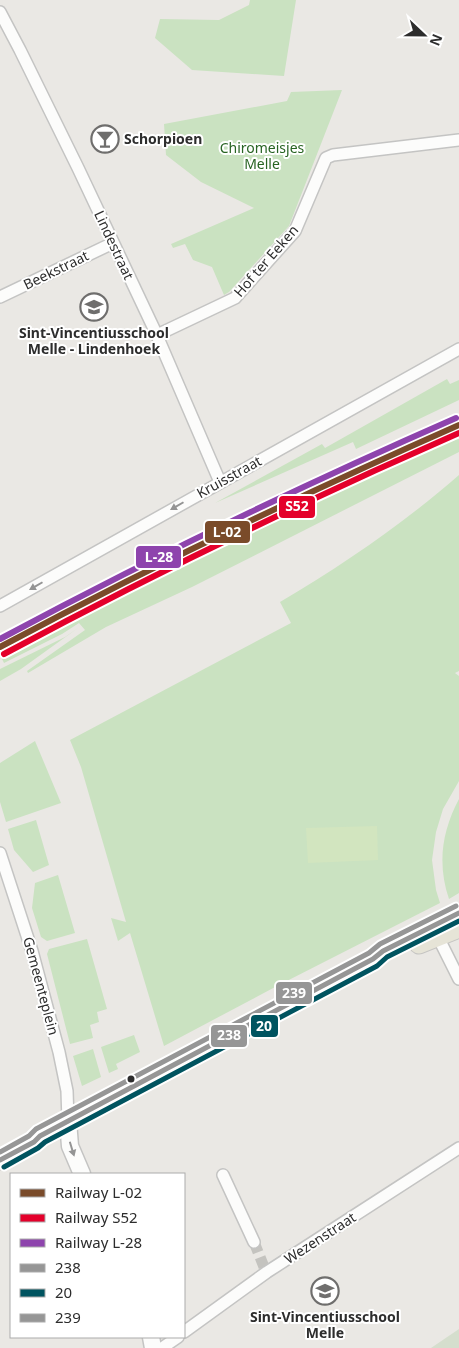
<svg xmlns="http://www.w3.org/2000/svg" width="459" height="1348" viewBox="0 0 459 1348" font-family="'Noto Sans',sans-serif">
  <rect width="100%" height="100%" fill="#eae8e4"/>
  <!-- green -->
  <path fill="#cae2c1" d="M250,0H296L284,76L192,70L155,38L160,19L219,20L249,5Z
    M342,90L289,226L229,292L224,295L212,267L193,260L185,244L173,248L171,244L254,208L201,182L166,155L164,124L287,101L291,92Z
    M447,379L450,384L459,380V400L356,449L353,442L215,503L322,444L325,448Z
    M459,435V452L192,587L106,627L28,673L27,671L85,630L79,623L62,634L4,663L2,659L204,555L316,502L455,439Z
    M459,475V671L455,673L459,676V781L443,809L436,832L432,860L436,890L440,903L277,986L164,1046L130,933L118,941L111,918L126,922L81,767L70,740L291,623L280,602C343,565 404,523 459,475Z
    M78,628L21,669L0,681V669L65,637Z
    M35,741L61,803L6,822L0,802V763Z
    M459,799V893L449,899C437,864 442,831 459,799Z
    M36,820L49,865L33,872L14,850L8,829Z
    M58,875L75,933L47,941L41,937L32,908L35,883Z
    M87,939L107,1009L97,1012L99,1022L90,1025L93,1038L70,1044L47,954L49,949Z
    M134,1035L140,1052L116,1064L118,1069L109,1073L101,1047Z
    M93,1049L101,1077L82,1086L73,1056Z"/>
  <!-- cemetery -->
  <path fill="#d5decd" d="M459,1329V1348H431Z"/>
  <!-- pitch -->
  <path fill="#d2e5bf" d="M377,826L378,860L308,863L306,828Z"/>
  <g fill="none" stroke-linecap="round" stroke-linejoin="round">
    <!-- minor-tunnel -->
    <path stroke="#c4c3bf" stroke-width="11" stroke-dasharray="11 5.5" stroke-linecap="butt" d="M254,1242L264,1267"/>
    <!-- minor casing -->
    <g stroke="#c4c4c3" stroke-width="14">
      <path id="minor" d="M0,12L20,50L78,168L155,331L220,482
        M0,297L113,243
        M157,335L235,298L295,231L326,158L333,155L459,140
        M0,606L459,349
        M0,853L32,951L59,1052L67,1091L68,1121
        M438,937L459,979
        M223,1175L254,1242
        M184,1332L267,1272L459,1148
        M162,1348L178,1337"/>
    </g>
    <!-- secondary casing -->
    <g stroke="#c4c4c3" stroke-width="19">
      <path id="secondary" d="M68,1121L70,1146L82,1174
        M151,1337L153,1348"/>
    </g>
    <!-- primary casing -->
    <g stroke="#c6c5c3" stroke-width="21">
      <path id="primary" d="M419,944L459,928
        M0,1160L34,1142L40,1136L373,959L383,951L459,913"/>
    </g>
    <!-- minor -->
    <use href="#minor" stroke="#fcfcfb" stroke-width="11"/>
    <!-- secondary -->
    <use href="#secondary" stroke="#fcfcfb" stroke-width="16"/>
    <!-- primary -->
    <use href="#primary" stroke="#e6e4d7" stroke-width="19"/>
    <!-- bus-1 casing -->
    <g stroke="#fff" stroke-width="9">
      <path id="bus-1" d="M0,1160L34,1142L40,1136L373,959L383,951L459,913"/>
    </g>
    <!-- bus-2 casing -->
    <g stroke="#fff" stroke-width="9">
      <path id="bus-2" d="M4,1167L38,1148L45,1142L377,966L387,957L459,921"/>
    </g>
    <!-- bus-3 casing -->
    <g stroke="#fff" stroke-width="9">
      <path id="bus-3" d="M0,1152L29,1136L36,1129L369,953L380,944L456,906"/>
    </g>
    <!-- bus-1 -->
    <use href="#bus-1" stroke="#969696" stroke-width="5"/>
    <!-- bus-2 -->
    <use href="#bus-2" stroke="#005460" stroke-width="5"/>
    <!-- bus-3 -->
    <use href="#bus-3" stroke="#969696" stroke-width="5"/>
    <!-- rail-1 casing -->
    <g stroke="#fff" stroke-width="10">
      <path id="rail-1" d="M0,647C150,567 303,494 459,425"/>
    </g>
    <!-- rail-2 casing -->
    <g stroke="#fff" stroke-width="10">
      <path id="rail-2" d="M4,654C153,574 304,501 459,433"/>
    </g>
    <!-- rail-3 casing -->
    <g stroke="#fff" stroke-width="10">
      <path id="rail-3" d="M0,639C149,559 301,486 456,418"/>
    </g>
    <!-- rail-1 -->
    <use href="#rail-1" stroke="#7a4b2a" stroke-width="6"/>
    <!-- rail-2 -->
    <use href="#rail-2" stroke="#e4002b" stroke-width="6"/>
    <!-- rail-3 -->
    <use href="#rail-3" stroke="#8e44ad" stroke-width="6"/>
  </g>
  <!-- one-way arrows -->
  <defs><path id="oneway-solid" d="M-6-.8H1V-3.2L6.5 0L1 3.2V.8H-6Z" transform="scale(1.25)"/></defs>
  <g fill="#949494">
    <use href="#oneway-solid" transform="translate(177 506) rotate(150)"/>
    <use href="#oneway-solid" transform="translate(36 586) rotate(150)"/>
    <use href="#oneway-solid" transform="translate(72 1149) rotate(73)"/>
  </g>
  <!-- icons -->
  <defs>
    <g id="bar-ring" transform="scale(1.4375)"><circle r="9.5" fill="#fff" stroke="#6f6e6d" stroke-width="1.5"/><path d="M-6-5H6L.8 .8V4.5H3.5V6h-7V4.5H-.8V.8Z" fill="#6f6e6d"/></g>
    <g id="school-ring" transform="scale(1.4375)"><circle r="9.5" fill="#fff" stroke="#6f6e6d" stroke-width="1.5"/><path d="M0-5L7-2L0 1L-7-2ZM-4 1L0 2.5L4 1V4Q0 6-4 4Z" fill="#6f6e6d"/></g>
  </defs>
  <g fill-rule="evenodd">
    <use href="#bar-ring" x="105" y="139"/>
    <use href="#school-ring" x="94" y="307"/>
    <use href="#school-ring" x="325" y="1291"/>
  </g>
  <!-- markers -->
  <circle fill="#2d2d2d" stroke="#fff" stroke-width="2" cx="131" cy="1079" r="4.5"/>
  <g text-anchor="middle" stroke-width="4" stroke-linejoin="round" paint-order="stroke">
    <!-- poi labels -->
    <g font-size="14" font-weight="bold" fill="#2d2d2d" stroke="#fff">
      <text x="124" y="144" text-anchor="start">Schorpioen</text>
      <text x="94" y="338">Sint-Vincentiusschool<tspan x="94" dy="16">Melle - Lindenhoek</tspan></text>
      <text x="325" y="1322">Sint-Vincentiusschool<tspan x="325" dy="16">Melle</tspan></text>
    </g>
    <!-- park labels -->
    <g font-size="14" fill="#286423" stroke="#fff">
      <text x="262" y="153">Chiromeisjes<tspan x="262" dy="16">Melle</tspan></text>
    </g>
    <!-- street labels -->
    <g font-size="14" fill="#2d2d2d" stroke="#fff">
      <text transform="translate(114 245) rotate(65)" y="5">Lindestraat</text>
      <text transform="translate(266 261) rotate(-49)" y="5">Hof ter Eeken</text>
      <text transform="translate(56 270) rotate(-26)" y="5">Beekstraat</text>
      <text transform="translate(229 477) rotate(-29)" y="5">Kruisstraat</text>
      <text transform="translate(41 986) rotate(75)" y="5">Gemeenteplein</text>
      <text transform="translate(320 1238) rotate(-33)" y="5">Wezenstraat</text>
    </g>
  </g>
  <g stroke="#fff" stroke-width="2">
    <rect x="278" y="495" width="38" height="24" rx="5" fill="#e4002b"/>
    <rect x="204" y="520" width="47" height="24" rx="5" fill="#7a4b2a"/>
    <rect x="135" y="545" width="47" height="24" rx="5" fill="#8e44ad"/>
    <rect x="275" y="981" width="38" height="24" rx="5" fill="#969696"/>
    <rect x="250" y="1014" width="29" height="24" rx="5" fill="#005460"/>
    <rect x="210" y="1024" width="38" height="24" rx="5" fill="#969696"/>
  </g>
  <g font-size="14" text-anchor="middle" font-weight="bold" fill="#fff">
    <text x="297" y="511">S52</text>
    <text x="227" y="537">L-02</text>
    <text x="159" y="562">L-28</text>
    <text x="294" y="998">239</text>
    <text x="264" y="1031">20</text>
    <text x="229" y="1040">238</text>
  </g>
  <!-- legend -->
  <rect x="10" y="1173" width="175" height="165" fill="#ffffff" stroke="#ababab"/>
  <rect x="20" y="1189" width="25" height="8" fill="#7a4b2a" stroke="#ababab"/>
  <text x="55" y="1198" font-size="15" fill="#2d2d2d">Railway L-02</text>
  <rect x="20" y="1214" width="25" height="8" fill="#e4002b" stroke="#ababab"/>
  <text x="55" y="1223" font-size="15" fill="#2d2d2d">Railway S52</text>
  <rect x="20" y="1239" width="25" height="8" fill="#8e44ad" stroke="#ababab"/>
  <text x="55" y="1248" font-size="15" fill="#2d2d2d">Railway L-28</text>
  <rect x="20" y="1264" width="25" height="8" fill="#969696" stroke="#ababab"/>
  <text x="55" y="1273" font-size="15" fill="#2d2d2d">238</text>
  <rect x="20" y="1289" width="25" height="8" fill="#005460" stroke="#ababab"/>
  <text x="55" y="1298" font-size="15" fill="#2d2d2d">20</text>
  <rect x="20" y="1314" width="25" height="8" fill="#969696" stroke="#ababab"/>
  <text x="55" y="1323" font-size="15" fill="#2d2d2d">239</text>
  <!-- north arrow -->
  <g transform="translate(424 35) rotate(112)" stroke="#ffffff" stroke-width="4" paint-order="stroke">
  <path d="M0-4L9 19L0 12L-9 19Z" fill="#2d2d2d"/>
  <text y="-8" font-size="14" font-weight="bold" text-anchor="middle" fill="#2d2d2d">N</text>
  </g>
</svg>
